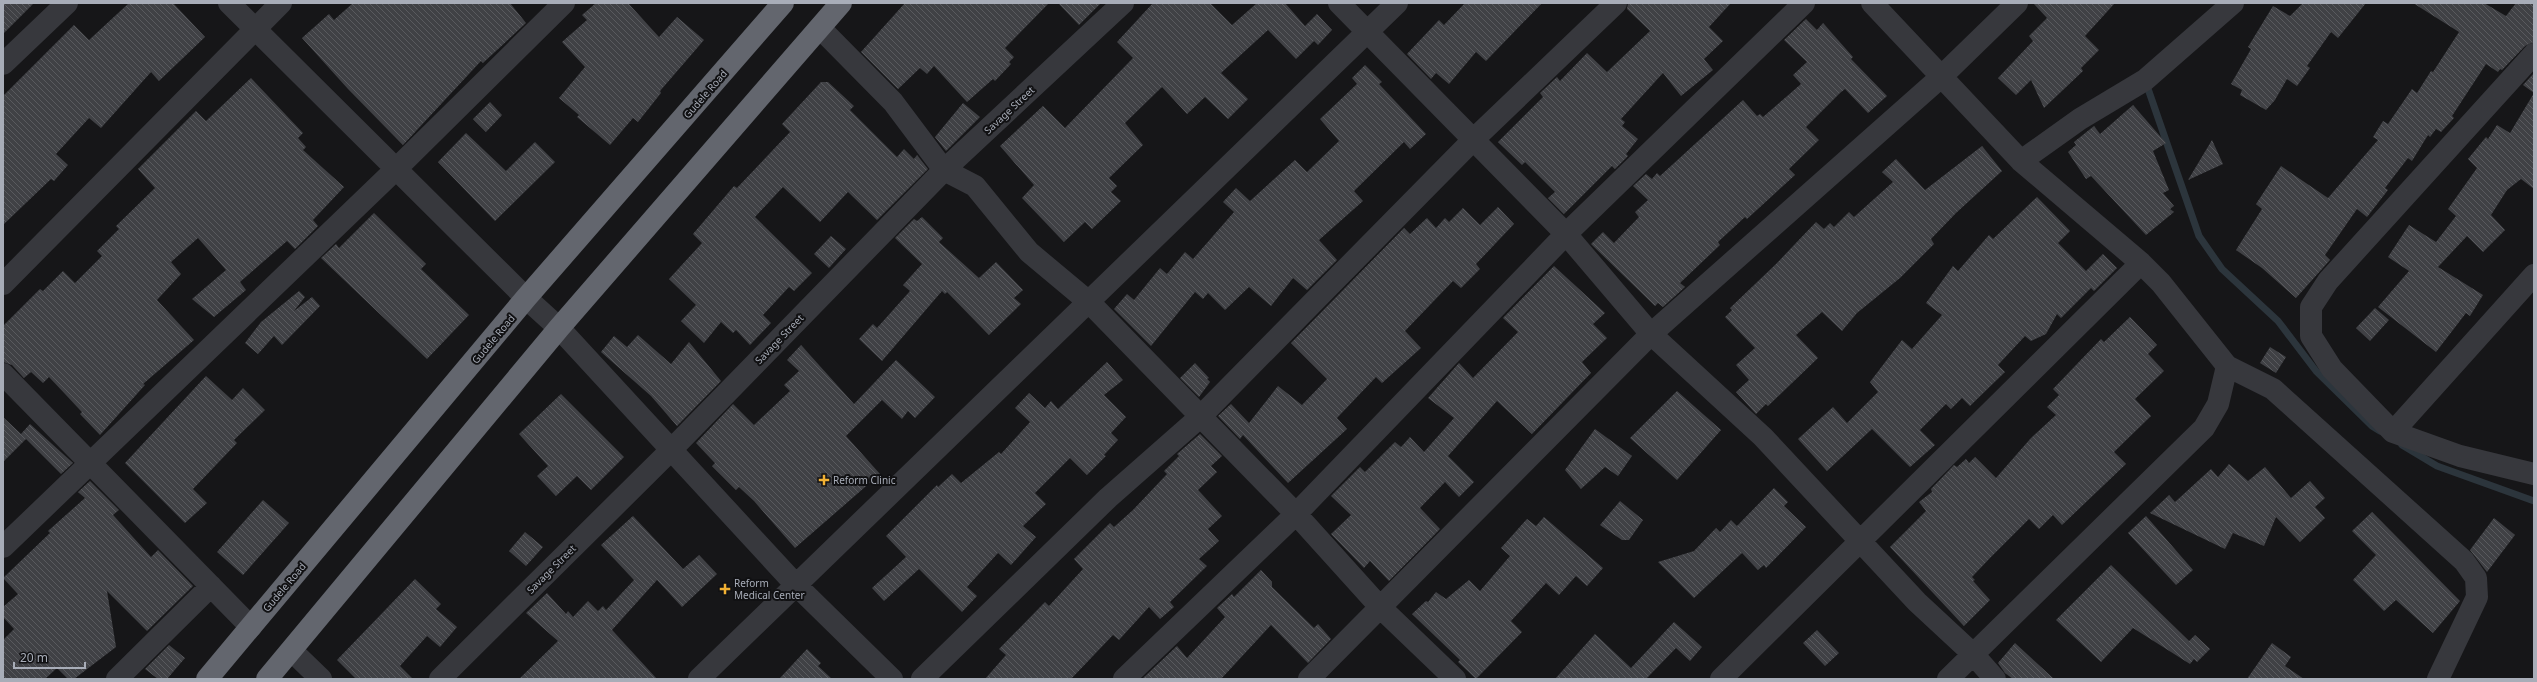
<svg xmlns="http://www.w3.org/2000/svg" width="2537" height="682" viewBox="0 0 2537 682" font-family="'Noto Sans',sans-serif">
  <defs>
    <pattern id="building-back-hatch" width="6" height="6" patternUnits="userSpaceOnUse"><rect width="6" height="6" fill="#404145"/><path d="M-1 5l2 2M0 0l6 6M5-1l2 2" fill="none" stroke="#595a5e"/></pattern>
  </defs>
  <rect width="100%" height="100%" fill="#161618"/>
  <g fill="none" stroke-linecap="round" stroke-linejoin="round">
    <!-- stream -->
    <path stroke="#2c353c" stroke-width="7" d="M2146,83L2199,236L2222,269L2278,321L2316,371L2372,426L2380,431
      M2402,445L2437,466L2534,501"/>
  </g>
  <!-- building -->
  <path fill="url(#building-back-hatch)" d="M3,3H34L3,34Z
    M129,3H173L205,37L159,81L151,72L101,128L89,118L56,154L68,165L54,181L51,179L3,225V96L74,25L89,40Z
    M353,3H510L526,23L483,63L481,61L403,145L348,89L302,38L329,14L334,20Z
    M596,3H628L659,37L677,17L704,40L660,91L661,93L638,122L633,118L610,145L577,117L579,115L559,98L585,67L562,42L587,20L582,15Z
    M905,3H1049L1005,48L1014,57L1009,62L1011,64L995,81L993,79L967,102L934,66L927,74L920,68L898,89L861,52Z
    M1058,3H1101L1079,25Z
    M1153,3H1210L1232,25L1257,3H1285L1305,26L1317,14L1332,30L1318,45L1314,41L1296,59L1268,30L1221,73L1248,99L1228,119L1205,97L1187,114L1162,87L1125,123L1143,145L1109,178L1117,186L1111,192L1121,201L1092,229L1085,222L1064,242L1022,198L1034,185L1000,146L1043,106L1065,128L1133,58L1117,42Z
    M1465,3H1542L1486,61L1476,52L1449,84L1436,73L1431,79L1407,54L1439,20L1444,25Z
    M1628,3H1731L1709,27L1723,41L1704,59L1713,70L1681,96L1663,73L1621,119L1625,122L1622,126L1638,139L1626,154L1628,156L1615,169L1612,166L1564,214L1548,198L1555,192L1525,162L1522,165L1498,142L1543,97L1540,93L1557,77L1560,81L1587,53L1607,72L1650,31L1627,9Z
    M2033,3H2115L2085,36L2099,50L2081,68L2083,71L2044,108L2031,80L2016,95L1998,78L2033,41L2029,36L2047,18Z
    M2303,3H2366L2338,38L2331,32L2307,66L2310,68L2297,86L2287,79L2275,100L2266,110L2240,95L2242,90L2231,84L2251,49L2248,47L2273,6L2290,16Z
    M2413,3H2484L2506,16L2516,3H2534V42L2525,46L2502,70L2500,69L2498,72L2486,64L2452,116L2454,118L2441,132L2436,129L2430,137L2428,135L2412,161L2408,158L2385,188L2388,190L2367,217L2357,209L2325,255L2330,260L2296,298L2262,268L2236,250L2262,209L2256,204L2281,166L2328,198L2378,140L2373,137L2383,121L2388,124L2412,89L2417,93L2431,71L2433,72L2459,32Z
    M1806,19L1817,30L1823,23L1853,57L1851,59L1887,96L1868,113L1845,89L1840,93L1806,127L1819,140L1789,169L1795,175L1747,219L1745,217L1718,242L1720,245L1680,283L1685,287L1663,307L1658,303L1655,306L1591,244L1603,232L1614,243L1639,217L1635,212L1648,200L1633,186L1646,174L1652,179L1657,173L1660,176L1743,100L1757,116L1760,114L1763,117L1801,84L1793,75L1807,62L1784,40Z
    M1365,65L1382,82L1379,84L1426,134L1410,149L1404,142L1354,191L1363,201L1319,240L1337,260L1307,290L1293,278L1271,306L1249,287L1225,310L1208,293L1203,299L1195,292L1151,346L1114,309L1127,294L1134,300L1160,268L1167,274L1185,252L1193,259L1234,212L1223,202L1236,188L1250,201L1295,160L1307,172L1339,141L1320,119L1357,84L1352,78Z
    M2534,73V189L2521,179L2507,190L2491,215L2505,230L2483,252L2467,236L2438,267L2483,295L2470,316L2466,313L2436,352L2378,307L2409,271L2388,257L2409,225L2436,242L2456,216L2448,209L2477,168L2468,159L2486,137L2488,139L2497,125L2510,133L2534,93L2523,85Z
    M251,78L303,133L298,138L306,147L303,150L344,187L313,220L318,226L295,249L287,241L240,282L246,290L214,317L192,299L226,270L198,238L171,262L181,274L157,300L194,340L143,384L145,385L100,435L80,414L82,412L49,377L43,383L31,372L24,378L12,365L3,362V326L40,289L43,291L63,271L75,283L102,256L97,251L119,229L116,226L155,188L138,169L196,111L206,121Z
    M821,82H828L854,106L850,110L897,157L904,149L914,159L917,155L928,169L877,220L848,192L820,222L783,187L755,217L812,273L794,291L789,287L763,315L771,323L750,345L736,330L733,333L721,322L704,343L681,321L696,305L669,279L702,243L693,234L734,186L737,188L790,132L782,124Z
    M490,102L502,115L486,132L473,119Z
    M963,103L980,117L946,151L935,137Z
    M2133,105L2166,143L2153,151L2169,190L2163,193L2174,206L2170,209L2174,212L2146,235L2091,176L2086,179L2068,152L2076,145L2074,142L2094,126L2100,134Z
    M466,133L506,171L535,142L555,162L495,221L438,162Z
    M2212,140L2223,164L2188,180Z
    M1982,146L2002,171L1956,213L1931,239L1934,244L1900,278L1857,313L1842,331L1822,312L1796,335L1818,358L1768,406L1766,404L1756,414L1736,392L1749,380L1736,365L1755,348L1725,317L1732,310L1730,308L1776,264L1816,222L1824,229L1830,223L1834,227L1849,212L1854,217L1893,182L1882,172L1896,159L1925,190Z
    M2037,197L2070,231L2058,243L2086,271L2103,254L2117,268L2094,291L2091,288L2061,318L2057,314L2046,334L2031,341L2025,336L1998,365L2005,372L1970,406L1962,398L1951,409L1946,404L1920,430L1935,445L1910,467L1872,429L1827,471L1798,439L1833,407L1847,423L1878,392L1870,382L1902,340L1912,349L1942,315L1926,303L1953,266L1958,271L1989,235L1993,239Z
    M1498,207L1514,224L1476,264L1480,269L1461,288L1453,281L1405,331L1421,348L1382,383L1376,377L1337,418L1347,429L1288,483L1243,435L1240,439L1218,416L1231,404L1249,423L1278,386L1302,405L1327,379L1291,343L1404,228L1410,234L1427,218L1436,228L1445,218L1449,222L1463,208L1480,225Z
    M374,213L426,264L421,269L469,315L427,359L321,258L336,244L339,248Z
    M922,217L943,238L939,242L979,278L996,262L1023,290L1014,298L1021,304L989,335L947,292L945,294L942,291L882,361L859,339L873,324L877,328L910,291L903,285L922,264L895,238L914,219L917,221Z
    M831,236L846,249L829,268L814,254Z
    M1554,266L1605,313L1593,324L1607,338L1582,362L1591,373L1532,434L1497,401L1448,456L1474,482L1459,497L1445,482L1420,508L1440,529L1389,581L1370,561L1364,568L1331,534L1351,515L1331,496L1360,467L1365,472L1395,442L1401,447L1410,437L1424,452L1454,418L1428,398L1459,363L1473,378L1518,332L1503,318Z
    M299,291L305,297L294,311L312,297L320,306L282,345L274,336L258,354L245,343L261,322Z
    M2375,308L2389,320L2370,341L2356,328Z
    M2130,317L2157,345L2148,354L2164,371L2135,399L2151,416L2114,452L2126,464L2062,525L2053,515L2039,529L2029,519L1990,558L1972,577L1975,580L1973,581L1990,600L1964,626L1890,547L1926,511L1919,502L1932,492L1931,489L1954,465L1957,467L1966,459L1969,463L1975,457L1996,478L2031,438L2056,415L2047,407L2059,395L2053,389L2101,339L2104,342Z
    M638,335L671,364L689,342L721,381L677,426L651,396L601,352L614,336L627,347Z
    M801,345L854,404L896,360L935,397L915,418L908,411L902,419L882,400L846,436L880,474L795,548L754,501L739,487L736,490L712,466L715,463L696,443L733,404L754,425L790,391L784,385L799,371L787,360Z
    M2270,347L2286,357L2276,373L2260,363Z
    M1107,362L1123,380L1104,395L1126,417L1111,433L1118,440L1104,455L1106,456L1087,475L1070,458L1035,493L1046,504L1023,526L1036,537L1011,565L998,553L967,587L977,596L962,612L919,569L884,601L872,588L906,557L886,536L937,485L938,487L952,474L961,483L999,452L1001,454L1030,422L1015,408L1029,393L1045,408L1051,401L1058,409Z
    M1195,363L1209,378L1207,379L1210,382L1199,397L1180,378Z
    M206,376L232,400L243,388L265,410L234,440L237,443L193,489L207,503L185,523L125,463Z
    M1677,391L1721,430L1677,480L1630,438Z
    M561,394L624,457L591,490L577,476L556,496L537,476L548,466L519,434Z
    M3,417L21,434L30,424L73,463L61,474L26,439L3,462Z
    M1595,429L1632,456L1618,476L1605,467L1581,489L1565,470Z
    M1200,434L1222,456L1211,466L1217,472L1198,490L1222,516L1208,529L1219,541L1199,559L1207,566L1170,602L1174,607L1160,619L1149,607L1119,640L1113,635L1071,679H985L1006,655L999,649L1045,602L1049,606L1083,569L1074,559L1110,523L1114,527L1133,510L1167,474L1164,471L1179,456L1177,454Z
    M2229,464L2248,481L2265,467L2291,498L2310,481L2325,498L2315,507L2325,518L2300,542L2276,517L2264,546L2233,533L2225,549L2150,513L2169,495L2175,502L2211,469L2218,477Z
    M90,481L119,510L113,515L151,557L158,550L193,586L147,631L107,591L116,647L74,679H68L57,668L45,679H3V640L14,629L3,617V607L18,594L3,578L50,533L48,531L85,498L78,492Z
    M1774,488L1788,502L1784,506L1806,527L1766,568L1764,565L1758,570L1742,553L1694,598L1658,562L1694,551L1716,528L1720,532L1731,520L1737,526Z
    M263,500L289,523L243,575L217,552Z
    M1620,501L1643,520L1629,540H1622L1600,525Z
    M2372,512L2460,601L2433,633L2396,600L2384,611L2353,580L2376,555L2352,531Z
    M633,516L683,569L699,555L717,574L682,607L657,580L612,630L657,679H519L558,641L526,613L547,593L566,614L568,611L573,617L588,601L598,611L603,606L606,610L634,580L601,545Z
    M2146,516L2193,570L2176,585L2128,533Z
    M1544,517L1603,568L1587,586L1576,576L1559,595L1546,583L1511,621L1522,632L1476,679L1458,662L1460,660L1412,614L1426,601L1428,602L1436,592L1446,599L1469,580L1480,591L1510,556L1501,548L1527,519L1536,526Z
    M2494,518L2515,535L2487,572L2470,550Z
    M525,532L543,547L526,566L509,551Z
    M2111,565L2189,641L2195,635L2210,649L2197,662L2194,659L2190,664L2133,628L2101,662L2056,620Z
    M1261,570L1272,582V587L1314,628L1318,624L1331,639L1308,663L1271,625L1221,679H1142L1177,646L1187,658L1225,617L1217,608L1232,594L1234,597Z
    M415,579L441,604L436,609L457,627L440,647L427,636L400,666L413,679H356L337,660Z
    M1674,622L1702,647L1690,661L1676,648L1646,679H1555L1595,634L1631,668Z
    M1817,630L1839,653L1825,666L1803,643Z
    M2015,643L2054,679H2013L2005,673L1998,663Z
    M2272,643L2291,657L2285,666L2304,679H2247Z
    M169,645L185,658L167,679H158L145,669Z
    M807,649L821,663L818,666L832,679H779Z"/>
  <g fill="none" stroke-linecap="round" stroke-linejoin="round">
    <!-- street -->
    <path stroke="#37383d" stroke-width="22" d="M229,3L526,298L559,328L795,584L892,679
      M1339,3L1566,234L1651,334L1763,437L1917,602L1973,654L1995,679
      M1872,3L2021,161L2141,263L2161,283L2227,366L2218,404L2204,428L1948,679
      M820,28L893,102L944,170L975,186L1029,252L1090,303L1296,514L1380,607L1455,679
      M2534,54L2328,281L2311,307V336L2332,369L2393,432L2460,456L2534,474
      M3,64L67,3
      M2021,161L2080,119L2145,80L2233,3
      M3,284L281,3
      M2227,366L2273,389L2464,561L2476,578L2477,597L2438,679
      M3,374L251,627
      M2393,432L2534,275
      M3,547L396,169L564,3
      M292,651L321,679
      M117,679L211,586
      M440,679L672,449L944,170L1123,3
      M699,679L1397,3
      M922,679L1108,498L1200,417L1474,139L1616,3
      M1124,679L1296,514L1566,234L1804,3
      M1309,679L1651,334L1941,77L2017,3
      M1721,679L2141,263"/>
    <!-- highway -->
    <path stroke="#63666e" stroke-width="22" d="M207,679L526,298L783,3
      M267,679L559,328L841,3"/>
  </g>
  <!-- markers -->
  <g fill="#f2b134" stroke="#111113" stroke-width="1.5">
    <path d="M822 474h4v4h4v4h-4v4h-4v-4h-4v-4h4z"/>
    <path d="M723 583h4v4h4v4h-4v4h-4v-4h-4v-4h4z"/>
  </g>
  <g text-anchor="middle" stroke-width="4" stroke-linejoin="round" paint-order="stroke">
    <!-- street labels -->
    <g font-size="10" fill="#a8adb8" stroke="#111113">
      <text transform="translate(705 94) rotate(-49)" y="4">Gudele Road</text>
      <text transform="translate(1009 110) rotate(-43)" y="4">Savage Street</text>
      <text transform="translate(493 339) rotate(-50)" y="4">Gudele Road</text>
      <text transform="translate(779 339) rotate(-46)" y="4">Savage Street</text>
      <text transform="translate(551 569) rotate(-45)" y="4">Savage Street</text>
      <text transform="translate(284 587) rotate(-50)" y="4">Gudele Road</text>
    </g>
    <!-- poi labels -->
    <g font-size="10" fill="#a8adb8" stroke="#111113" text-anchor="start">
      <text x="833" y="484">Reform Clinic</text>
      <text x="734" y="587">Reform<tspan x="734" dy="12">Medical Center</tspan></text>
    </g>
  </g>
  <!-- border -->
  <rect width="2537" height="682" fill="none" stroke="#a8adb8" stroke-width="8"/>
  <!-- scale -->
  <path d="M14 662v6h71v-6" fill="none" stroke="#a8adb8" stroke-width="2"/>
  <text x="20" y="662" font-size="12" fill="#a8adb8" stroke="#111113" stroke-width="3" paint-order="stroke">20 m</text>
</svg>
